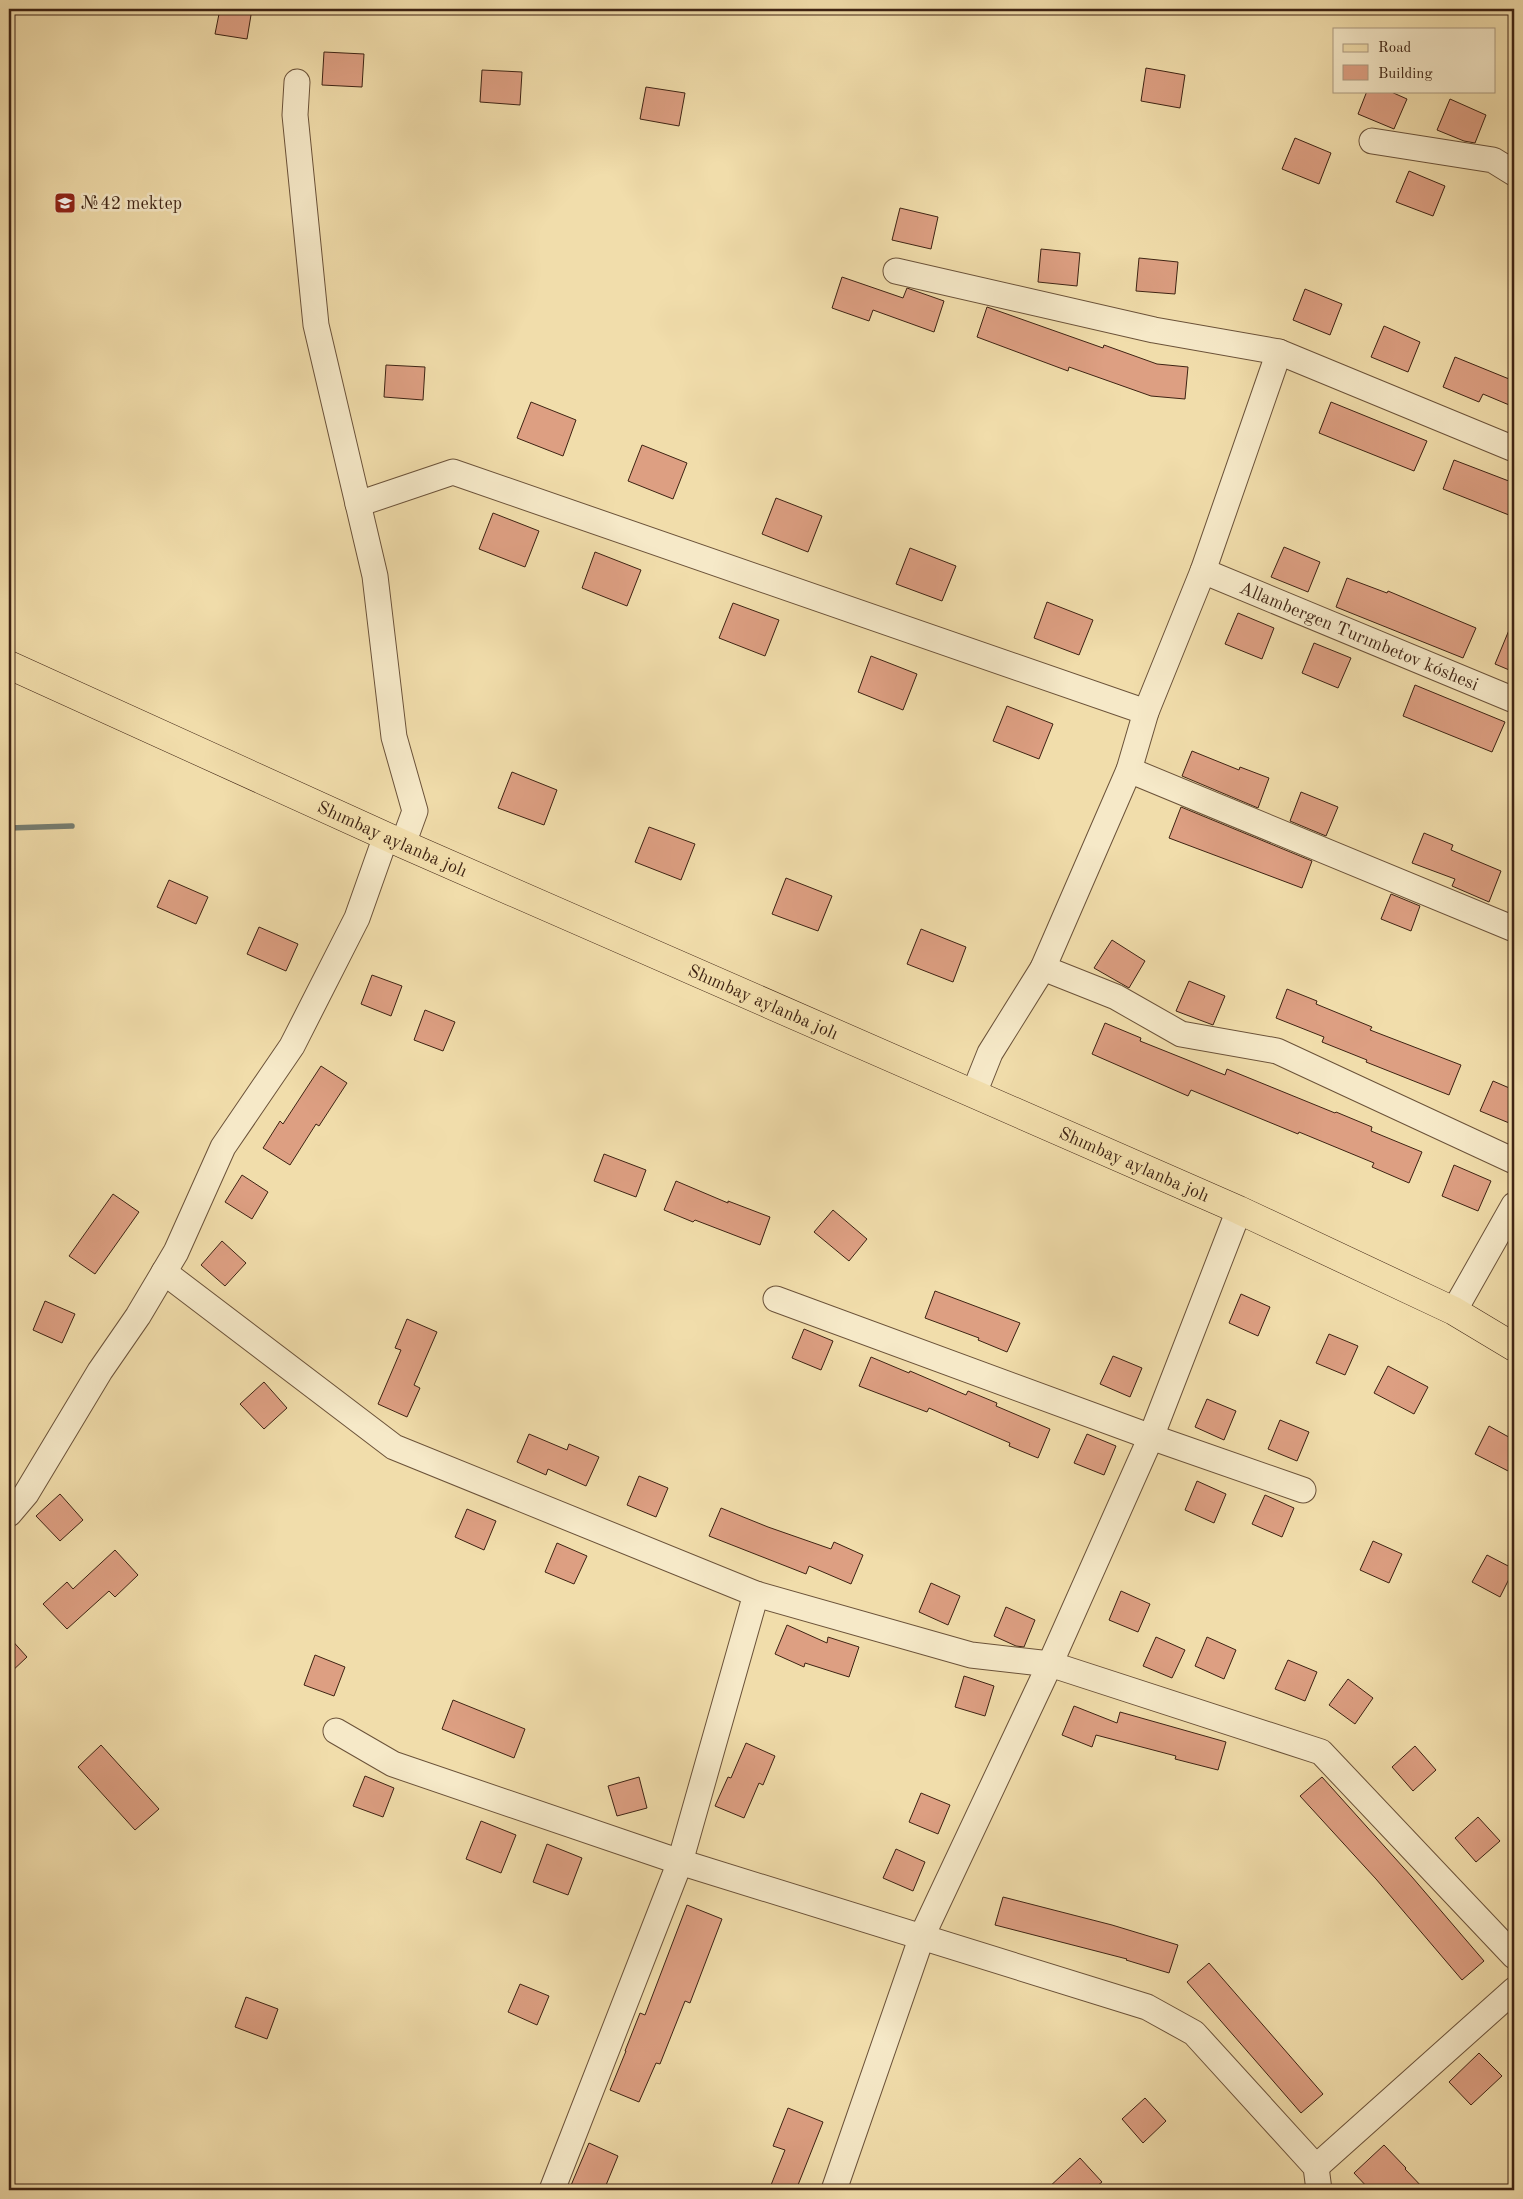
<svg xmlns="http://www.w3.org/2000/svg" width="1523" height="2199" viewBox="0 0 1523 2199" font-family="'Old Standard TT',serif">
  <rect width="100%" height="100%" fill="#f1ddab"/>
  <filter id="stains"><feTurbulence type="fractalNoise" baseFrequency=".004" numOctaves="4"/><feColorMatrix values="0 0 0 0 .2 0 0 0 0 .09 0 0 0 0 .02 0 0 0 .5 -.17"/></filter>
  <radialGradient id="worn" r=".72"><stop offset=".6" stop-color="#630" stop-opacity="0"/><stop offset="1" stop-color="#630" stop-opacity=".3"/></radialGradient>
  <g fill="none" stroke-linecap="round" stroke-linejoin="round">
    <!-- stream -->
    <path stroke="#767e72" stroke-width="5.5" d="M9,828L72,826"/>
  </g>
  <!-- building -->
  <path fill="#dd9f82" stroke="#3e2313" d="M220,9H252L247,39L215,34Z
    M324,52L364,54L362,87L322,85Z
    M1146,68L1185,75L1180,108L1141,101Z
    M482,70L522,72L520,105L480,102Z
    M646,87L685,93L679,126L640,119Z
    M1367,91H1389L1407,99L1394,129L1358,114Z
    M1450,99L1486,115L1475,143L1464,141L1437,130Z
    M1295,138L1331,153L1319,184L1282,169Z
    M1409,171L1445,186L1433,216L1396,202Z
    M900,208L938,217L931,249L892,240Z
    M1041,249L1080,253L1077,286L1038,282Z
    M1139,258L1178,262L1175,294L1136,291Z
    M842,277L903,298L907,288L944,301L934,332L873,310L869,321L832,308Z
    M1305,289L1342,304L1330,335L1293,320Z
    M987,307L1103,348L1104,345L1157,364L1188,367L1185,399L1151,396L1069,367L1068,371L977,337Z
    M1384,326L1420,342L1408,372L1371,357Z
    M1455,357L1514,381V407L1483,394L1479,402L1443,387Z
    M386,365L425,367L423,400L384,397Z
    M531,402L576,420L563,456L517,438Z
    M1331,402L1427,441L1414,471L1319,433Z
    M642,445L687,463L673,499L628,481Z
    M1454,460L1514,483V517L1443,489Z
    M776,498L822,516L808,552L762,534Z
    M493,513L539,531L525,567L479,549Z
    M1284,547L1320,562L1308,592L1271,577Z
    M910,548L956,566L942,601L896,584Z
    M595,552L641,570L627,606L582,588Z
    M1347,578L1387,593L1388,591L1476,628L1463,658L1336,607Z
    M1047,602L1093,620L1079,655L1034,638Z
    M733,603L779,620L765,656L719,638Z
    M1238,613L1274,628L1262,659L1225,644Z
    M1514,618V672L1495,664Z
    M1314,643L1351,658L1338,688L1302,673Z
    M871,656L917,674L903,710L858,692Z
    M1415,685L1505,722L1492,752L1403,716Z
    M1007,706L1053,724L1039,759L993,741Z
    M1192,751L1239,770L1240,767L1269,778L1258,808L1182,776Z
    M512,772L557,790L544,825L498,808Z
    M1301,792L1338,807L1326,836L1290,821Z
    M1181,807L1312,861L1302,888L1169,838Z
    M649,827L695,844L681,880L635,862Z
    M1424,833L1453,845L1451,850L1501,871L1489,902L1452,886L1455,879L1412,863Z
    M786,878L832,896L818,931L772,914Z
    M169,880L208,897L196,924L157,907Z
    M1391,894L1420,906L1411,931L1381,919Z
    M259,927L298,944L286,971L247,954Z
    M921,929L966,947L953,982L907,964Z
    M1112,940L1145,961L1129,988L1094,968Z
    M372,975L402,986L391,1016L361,1004Z
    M1189,981L1225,996L1213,1025L1176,1011Z
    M1287,989L1317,1001L1316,1004L1372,1027L1370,1030L1461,1065L1449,1095L1366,1062L1367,1060L1322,1042L1324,1037L1276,1018Z
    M425,1010L455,1022L443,1051L414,1040Z
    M1105,1023L1141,1038L1140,1041L1225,1075L1227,1069L1335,1113L1336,1112L1372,1127L1371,1131L1422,1152L1409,1183L1372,1167L1374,1163L1299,1132L1298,1134L1191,1090L1188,1096L1092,1054Z
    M321,1066L347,1083L319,1126L316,1124L290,1165L263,1148L280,1121L283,1124Z
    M1493,1081L1514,1090V1125L1480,1111Z
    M604,1154L646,1170L636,1197L594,1181Z
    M1454,1165L1491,1181L1478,1211L1442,1196Z
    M242,1175L268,1192L252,1219L225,1202Z
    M676,1181L728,1203V1201L770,1217L760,1245L695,1220L693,1222L664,1210Z
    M113,1194L139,1212L95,1274L69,1256Z
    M833,1210L867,1239L849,1261L814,1232Z
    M222,1241L246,1263L225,1286L201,1265Z
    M935,1291L1020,1323L1007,1352L978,1340L979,1338L925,1318Z
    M1241,1294L1270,1307L1258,1336L1229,1323Z
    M45,1301L75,1314L62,1343L33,1330Z
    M407,1319L437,1332L414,1385L420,1388L407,1417L378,1404L401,1350L395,1348Z
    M804,1329L833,1341L821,1370L792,1358Z
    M1329,1334L1358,1346L1345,1375L1316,1363Z
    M1113,1356L1142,1368L1130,1397L1100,1384Z
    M871,1357L909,1373L910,1371L966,1395L968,1391L997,1403L996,1406L1050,1429L1038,1458L1009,1446L1010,1443L929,1408L927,1412L859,1386Z
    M1388,1366L1428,1387L1414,1414L1374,1393Z
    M264,1382L287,1408L264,1429L240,1404Z
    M1207,1399L1236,1411L1224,1440L1195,1427Z
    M1280,1420L1309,1432L1297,1461L1268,1449Z
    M1489,1426L1514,1440V1474L1475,1454Z
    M529,1434L567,1450L569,1444L599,1457L586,1486L548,1469L546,1475L517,1462Z
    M1087,1434L1116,1446L1104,1475L1074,1463Z
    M639,1476L668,1488L656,1517L627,1505Z
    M1197,1481L1226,1494L1214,1523L1185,1510Z
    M60,1494L83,1520L60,1541L36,1516Z
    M1265,1495L1294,1508L1282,1537L1252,1524Z
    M721,1508L768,1527L831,1549L834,1542L863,1555L851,1584L809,1566L806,1574L709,1536Z
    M467,1509L496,1521L484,1550L455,1537Z
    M1373,1541L1402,1554L1389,1583L1360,1570Z
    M557,1543L587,1556L574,1584L545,1572Z
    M115,1550L138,1575L115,1597L109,1591L67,1629L43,1604L67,1582L73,1589Z
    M1487,1555L1514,1569L1500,1597L1472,1582Z
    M931,1583L960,1596L948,1625L919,1612Z
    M1121,1591L1150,1604L1138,1632L1109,1620Z
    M1006,1607L1035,1620L1024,1647L1016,1646L994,1636Z
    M787,1625L827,1643L828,1637L859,1647L849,1677L805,1663L804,1667L775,1654Z
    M9,1637L27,1657L9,1674Z
    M1156,1637L1185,1650L1172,1678L1143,1666Z
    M1207,1637L1236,1650L1224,1679L1195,1666Z
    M315,1655L345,1667L334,1696L304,1685Z
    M1288,1660L1317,1672L1305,1701L1275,1689Z
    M964,1676L994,1686L985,1716L955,1707Z
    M1348,1679L1373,1698L1355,1724L1329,1705Z
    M453,1700L525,1729L514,1758L442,1729Z
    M1074,1706L1117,1723L1120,1712L1226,1742L1218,1770L1175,1759L1176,1756L1096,1735L1092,1747L1062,1735Z
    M746,1743L775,1756L763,1785L759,1783L744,1818L715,1806L728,1777L731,1778Z
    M101,1745L159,1809L135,1830L78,1767Z
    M1415,1746L1436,1770L1413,1791L1392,1767Z
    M365,1776L394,1788L383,1817L353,1806Z
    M639,1777L647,1808L617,1816L608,1786Z
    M1322,1777L1412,1877L1484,1961L1462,1980L1376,1879L1300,1796Z
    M921,1793L950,1805L938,1834L909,1822Z
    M1478,1817L1500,1841L1476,1862L1455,1838Z
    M481,1821L516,1835L501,1873L466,1859Z
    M547,1844L582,1858L568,1895L533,1882Z
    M896,1849L925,1862L913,1891L883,1878Z
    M1003,1897L1112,1925L1178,1945L1169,1973L1126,1960L1127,1959L995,1925Z
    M687,1905L722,1919L690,2003L685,2001L660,2064L656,2063L639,2102L610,2090L626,2051H625L640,2013L645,2015Z
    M1209,1963L1323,2094L1301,2113L1187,1982Z
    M520,1984L549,1996L537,2025L508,2012Z
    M246,1997L278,2009L267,2039L235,2027Z
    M1479,2053L1502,2076L1471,2105L1449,2082Z
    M1145,2098L1166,2121L1143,2143L1122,2119Z
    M788,2108L823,2122L796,2190H769L785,2150L773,2146Z
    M589,2143L618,2156L604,2190H569Z
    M1384,2145L1406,2168L1405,2169L1425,2190H1370L1354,2173Z
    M1080,2158L1102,2182L1092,2190H1046Z"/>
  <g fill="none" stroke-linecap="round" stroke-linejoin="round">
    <!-- minor casing -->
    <g stroke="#6b5239" stroke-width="27">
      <g id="minor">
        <path d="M297,82L295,115L316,325L375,576L394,737L415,811L403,844"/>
        <path d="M1372,141L1493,160L1514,173"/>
        <path d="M896,271L1154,330L1279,352L1514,449"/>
        <path d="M358,504L453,472L1146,712"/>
        <path id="s1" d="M1203,571L1514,700"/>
        <path d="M1129,770L1514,929"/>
        <path d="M1043,968L1116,997L1181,1034L1277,1051L1514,1161"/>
        <path d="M974,1093L990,1053L1043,968L1129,770L1146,712L1203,571L1279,352"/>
        <path d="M164,1272L394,1447L756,1594L971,1655L1050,1664L1321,1752L1514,1956"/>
        <path d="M776,1299L1151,1437L1303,1490"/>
        <path d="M1454,1311L1514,1205"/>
        <path d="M9,1514L26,1494L100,1371L138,1316L176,1252L223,1147L292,1046L357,918L386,836"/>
        <path d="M336,1731L393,1764L680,1862L1147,2007L1194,2033L1316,2167L1319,2190"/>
        <path d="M1316,2167L1514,1990"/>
        <path d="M552,2190L680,1862L756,1594"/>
        <path d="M834,2190L922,1936L1050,1664L1151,1437L1239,1210"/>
      </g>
    </g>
    <!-- major casing -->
    <g stroke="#3e2313" stroke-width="29">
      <g id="major">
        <path id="s2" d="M9,665L403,844L1239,1210L1454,1311L1514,1347"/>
      </g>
    </g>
    <!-- minor -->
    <use href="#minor" stroke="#f6e9c8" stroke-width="25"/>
    <!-- major -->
    <use href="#major" stroke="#f1ddab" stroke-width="28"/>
  </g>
  <!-- icons -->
  <defs>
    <g id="school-square" transform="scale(1.125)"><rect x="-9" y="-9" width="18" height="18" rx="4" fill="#8f2418" stroke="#f6e9c8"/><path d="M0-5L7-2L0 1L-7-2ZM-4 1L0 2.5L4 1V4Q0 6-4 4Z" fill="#fff"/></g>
  </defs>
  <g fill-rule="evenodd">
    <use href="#school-square" x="65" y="203"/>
  </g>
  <g text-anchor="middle" stroke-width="5" stroke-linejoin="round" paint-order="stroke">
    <!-- poi labels -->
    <g font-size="18" fill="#3e2313" stroke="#f6e9c8" text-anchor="start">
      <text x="81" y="209">№42 mektep</text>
    </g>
    <!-- street labels -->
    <g font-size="18" fill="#3e2313" stroke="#f6e9c8">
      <text dy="6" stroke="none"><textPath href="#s1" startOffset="169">Allambergen Turımbetov kóshesi</textPath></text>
      <text dy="6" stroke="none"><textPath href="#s2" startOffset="421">Shımbay aylanba jolı</textPath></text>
      <text dy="6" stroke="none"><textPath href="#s2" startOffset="826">Shımbay aylanba jolı</textPath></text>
      <text dy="6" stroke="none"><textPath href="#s2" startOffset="1231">Shımbay aylanba jolı</textPath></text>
    </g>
  </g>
  <!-- margin -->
  <rect width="1523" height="2199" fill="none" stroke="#f1ddab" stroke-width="30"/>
  <rect x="10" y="10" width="1503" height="2179" fill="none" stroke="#3e2313" stroke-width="2.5"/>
  <rect x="15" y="15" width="1493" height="2169" fill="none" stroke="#3e2313"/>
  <!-- legend -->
  <rect x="1333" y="28" width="162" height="65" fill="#f6e9c8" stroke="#ac9a80"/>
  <rect x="1343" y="44" width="25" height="8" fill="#f1ddab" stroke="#ac9a80"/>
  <text x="1378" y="52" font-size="15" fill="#3e2313">Road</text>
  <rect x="1343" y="65" width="25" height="15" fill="#dd9f82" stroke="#ac9a80"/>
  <text x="1378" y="78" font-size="15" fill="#3e2313">Building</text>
  <rect width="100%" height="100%" filter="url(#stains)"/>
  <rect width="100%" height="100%" fill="url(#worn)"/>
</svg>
